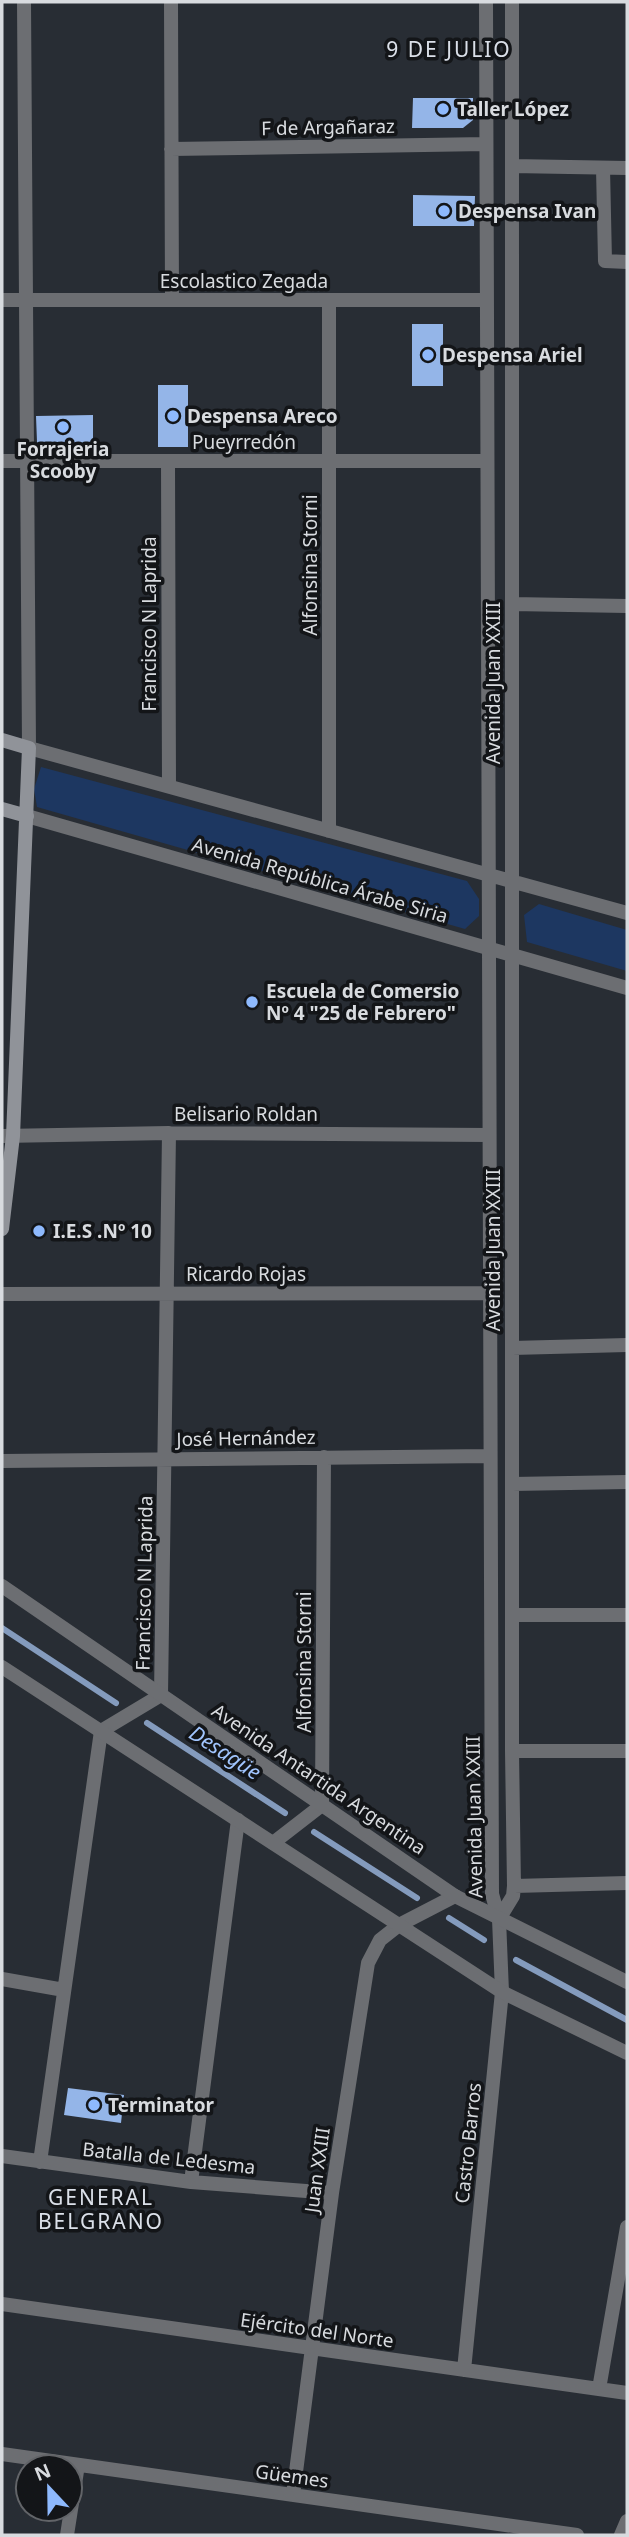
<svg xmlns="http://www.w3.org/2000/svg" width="629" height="2537" viewBox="0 0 629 2537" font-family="'Noto Sans',sans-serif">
  <rect width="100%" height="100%" fill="#282d34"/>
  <!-- green -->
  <path fill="#1d3761" d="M41,767L467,881L479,899V916L465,929L37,807L34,789Z
    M539,904L627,930V971L527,942L524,915Z"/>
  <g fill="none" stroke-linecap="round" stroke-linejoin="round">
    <!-- stream -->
    <path stroke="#849bbd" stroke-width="6" d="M2,1628L116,1703
      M147,1723L285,1813
      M314,1832L417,1898
      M449,1918L484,1940
      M516,1960L627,2020"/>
  </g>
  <!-- building -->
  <path fill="#94b5e8" d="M413,98H473V120L463,128H412Z
    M413,195L475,196L474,226H413Z
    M412,324H443V386H412Z
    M158,385H188V447H158Z
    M93,415V447L40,446L37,442L36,416Z
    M68,2088L124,2095L121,2123L64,2115Z"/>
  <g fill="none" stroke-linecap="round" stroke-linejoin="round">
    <!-- minor -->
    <path stroke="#6c6e72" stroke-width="14" d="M171,2L172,300
      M171,149L486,144
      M512,166L627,168
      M603,168L605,261L627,262
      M2,300H486
      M329,300V831
      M2,461H487
      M168,462L169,786
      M512,604L627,606
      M29,748L627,913
      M27,816L627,988
      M2,1136L169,1133L489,1135
      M2,1294L490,1293
      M512,1348L627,1345
      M2,1461L490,1456
      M512,1484L627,1482
      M512,1615H627
      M512,1751H627
      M273,1843L322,1805L324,1457
      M514,1886L627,1883
      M499,1919L513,1896L514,1886L512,1751V2
      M2,1979L64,1990
      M2,2156L191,2182L332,2193
      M40,2162L101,1731L161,1695L169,1133
      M191,2182L238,1820
      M2,2304L627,2393
      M464,2370L502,1992L499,1919L492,1894L486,2
      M599,2389L627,2227
      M2,2454L577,2535
      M293,2495L332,2193L368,1963L380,1940L399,1925L455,1896
      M67,2535L78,2465"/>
    <!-- tertiary -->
    <path stroke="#6c6e72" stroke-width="14" d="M24,2L29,748
      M2,1586L455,1896L627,1982
      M2,1667L502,1992L627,2053
      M621,2535L627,2521"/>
    <!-- secondary -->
    <path stroke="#909399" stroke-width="14" d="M2,740L29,748L13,1136L2,1229
      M2,809L27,816"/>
  </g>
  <!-- markers -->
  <g fill="#8eb9fd" stroke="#131518" stroke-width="2.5">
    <circle cx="443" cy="109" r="7"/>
    <circle cx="444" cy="211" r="7"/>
    <circle cx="428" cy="355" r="7"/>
    <circle cx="173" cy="416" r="7"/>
    <circle cx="63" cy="427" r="7"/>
    <circle cx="252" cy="1002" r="7"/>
    <circle cx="39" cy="1231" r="7"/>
    <circle cx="94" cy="2105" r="7"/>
  </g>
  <g text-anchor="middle" stroke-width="7" stroke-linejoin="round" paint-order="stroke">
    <!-- poi labels -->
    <g font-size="19" font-weight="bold" fill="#d8dbdf" stroke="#131518" text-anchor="start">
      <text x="457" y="116">Taller López</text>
      <text x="458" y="218">Despensa Ivan</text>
      <text x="442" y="362">Despensa Ariel</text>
      <text x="187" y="423">Despensa Areco</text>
      <text x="63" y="456" text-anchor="middle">Forrajeria<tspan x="63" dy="22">Scooby</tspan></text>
      <text x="266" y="998">Escuela de Comersio<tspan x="266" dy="22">Nº 4 "25 de Febrero"</tspan></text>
      <text x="53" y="1238">I.E.S .Nº 10</text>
      <text x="108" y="2112">Terminator</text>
    </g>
    <!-- street labels -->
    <g font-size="19" fill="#d8dbdf" stroke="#131518">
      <text transform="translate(328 127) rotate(-1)" y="7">F de Argañaraz</text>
      <text x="244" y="288">Escolastico Zegada</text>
      <text x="244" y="449">Pueyrredón</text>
      <text transform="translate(310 565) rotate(-90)" y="7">Alfonsina Storni</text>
      <text transform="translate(149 624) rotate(-90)" y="7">Francisco N Laprida</text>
      <text transform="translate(493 683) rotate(-90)" y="7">Avenida Juan XXIII</text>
      <text transform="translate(320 880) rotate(16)" y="7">Avenida República Árabe Siria</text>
      <text x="246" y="1121">Belisario Roldan</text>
      <text transform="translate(493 1250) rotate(-90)" y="7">Avenida Juan XXIII</text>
      <text x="246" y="1281">Ricardo Rojas</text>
      <text transform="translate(246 1438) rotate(-1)" y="7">José Hernández</text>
      <text transform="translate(144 1583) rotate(-89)" y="7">Francisco N Laprida</text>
      <text transform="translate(304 1662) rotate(-90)" y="7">Alfonsina Storni</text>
      <text transform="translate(319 1779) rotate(34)" y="7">Avenida Antartida Argentina</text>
      <text transform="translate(474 1817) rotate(-91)" y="7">Avenida Juan XXIII</text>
      <text transform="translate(468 2143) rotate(-84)" y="7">Castro Barros</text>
      <text transform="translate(169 2158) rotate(6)" y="7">Batalla de Ledesma</text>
      <text transform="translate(317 2170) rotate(-82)" y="7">Juan XXIII</text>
      <text transform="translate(317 2330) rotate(8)" y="7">Ejército del Norte</text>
      <text transform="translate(292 2476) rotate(8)" y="7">Güemes</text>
    </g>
    <!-- neighbourhood labels -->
    <g font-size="21" letter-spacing="2" fill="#dbe0e9" stroke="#131518">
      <text x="449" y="57">9 DE JULIO</text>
      <text x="101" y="2205">GENERAL<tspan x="101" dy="24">BELGRANO</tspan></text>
    </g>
    <!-- water labels -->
    <g font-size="21" font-style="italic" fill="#a1c5fe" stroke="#131518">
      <text transform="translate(225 1753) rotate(33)" y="7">Desagüe</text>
    </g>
  </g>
  <!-- border -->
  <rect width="629" height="2537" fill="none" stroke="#d8dbdf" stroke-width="7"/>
  <!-- north arrow -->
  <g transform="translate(49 2488) rotate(338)"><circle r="33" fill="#131518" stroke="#626468" stroke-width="2"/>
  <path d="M0-5L12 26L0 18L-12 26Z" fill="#8eb9fd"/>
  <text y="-10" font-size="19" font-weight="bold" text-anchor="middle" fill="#d8dbdf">N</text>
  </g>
</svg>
